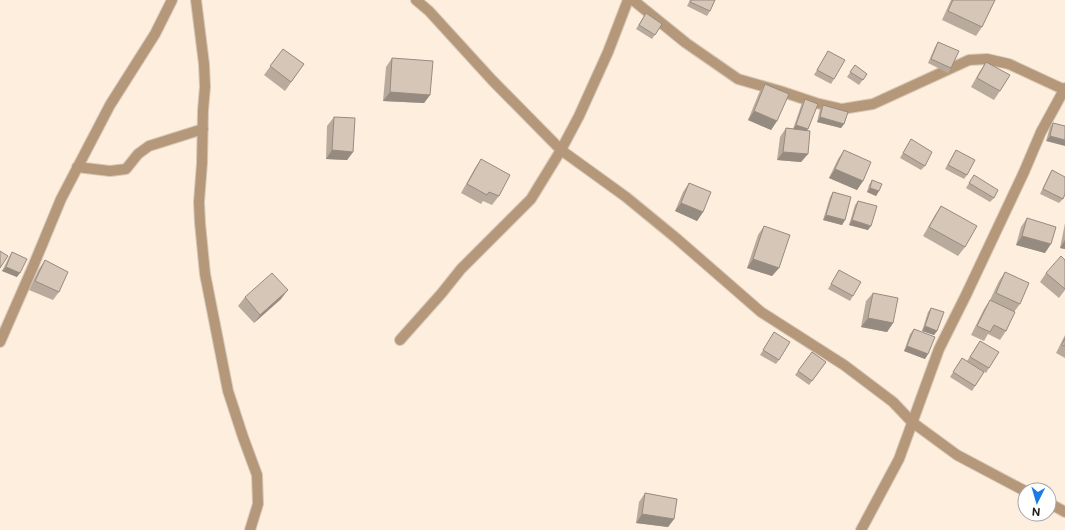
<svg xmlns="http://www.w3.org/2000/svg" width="1065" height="530" viewBox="0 0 1065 530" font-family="'Public Sans',sans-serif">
  <rect width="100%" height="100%" fill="#feeede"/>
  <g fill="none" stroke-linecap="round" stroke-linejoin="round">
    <!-- minor casing -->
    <g stroke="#d7c9ba" stroke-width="12">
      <path id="minor" d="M196,0L204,64L205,87L203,110L202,163L199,202L200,223L205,274L228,391L243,437L257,475L258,504L250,530
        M416,0L429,11L492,80L561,150L626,197L676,238L761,312L844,365L893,402L912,422L957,455L1025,491
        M633,0L686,43L738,79L780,91L816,103L842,109L873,104L969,60L987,59L1009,64L1065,90
        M77,167L110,171L126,169L138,154L149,146L203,129
        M400,340L441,294L461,269L531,199L561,150L579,116L608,52L628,0
        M0,342L32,269L61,199L110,105L155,34L172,0
        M1049,503L1065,512
        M861,530L899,459L939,349L966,295L1024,172L1041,132L1065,88"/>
    </g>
    <!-- minor -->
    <use href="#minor" stroke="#b5987a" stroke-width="10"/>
  </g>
  <!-- wall -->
  <path fill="#b8aa9d" d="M690,0H715L710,11L707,16L687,6Z
    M951,0H995L982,27L976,36L942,20Z
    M646,13L662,24L652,39L636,29Z
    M938,42L951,68L948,73L928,63L935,47Z
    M283,49L304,64L285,91L264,75Z
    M828,51L834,79L831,84L814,75Z
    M392,58L430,95L424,103L383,101L386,67Z
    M986,62L1000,91L994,100L971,87L980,71Z
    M855,65L867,74L859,85L847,77Z
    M765,84L777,121L771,130L748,120L759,93Z
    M805,99L807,130L808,154L801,162L777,160L780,137L786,128L793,129L802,103Z
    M823,105L844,124L841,128L817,122L820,109Z
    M334,117L353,152L347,160L326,159L327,126Z
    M1053,123L1065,126L1046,141L1050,127Z
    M911,139L925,166L921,170L900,158Z
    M844,150L863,181L857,190L829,178L838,159Z
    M956,150L967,175L964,179L945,169L953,155Z
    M481,159L499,196L492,205L483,201L481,204L461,193L475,168Z
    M1052,170L1063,199L1059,203L1040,194L1049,175Z
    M974,175L994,198L990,202L966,188Z
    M872,180L879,191L876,196L867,192L869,185Z
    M689,183L703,212L697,221L675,211L683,192Z
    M833,192L845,220L842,225L823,220L830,197Z
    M858,201L868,230L849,225L855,205Z
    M941,206L965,247L958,256L923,236L935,215Z
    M1027,218L1045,253L1016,245L1021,227Z
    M1065,223V249L1060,248Z
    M764,226L779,268L772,276L747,268L758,235Z
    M12,252L17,277L2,271L9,257Z
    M45,260L59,292L53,300L29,290L39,269Z
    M1065,260V290L1059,298L1040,282L1046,273Z
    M839,270L853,296L850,301L828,289Z
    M1005,272L1020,304L1014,312L1006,331L1000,340L988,334L984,341L971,335L984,309L990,300L999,281Z
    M873,293L893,323L887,332L861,327L866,301Z
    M245,297L281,299L254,323L238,306Z
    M931,308L937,331L934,335L922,331L928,312Z
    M914,329L928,354L925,359L904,351L910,334Z
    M1065,335V358L1056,353Z
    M771,337L779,360L776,364L760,355Z
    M980,341L989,368L986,373L967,361Z
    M812,352L826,362L809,385L795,375Z
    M962,358L984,372L972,391L950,377Z
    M645,493L674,519L668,527L636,523L639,502Z"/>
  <!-- shaded-wall -->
  <path fill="#968b80" d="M390,92L430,95L424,103L383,101Z
    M754,111L777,121L771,130L748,120Z
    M820,117L844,124L841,128L817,122Z
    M796,125L808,129L805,134L793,129Z
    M1050,136L1065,140V146L1046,141Z
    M332,150L353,152L347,160L326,159Z
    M783,152L808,154L801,162L777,160Z
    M835,169L863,181L857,190L829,178Z
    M870,188L879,191L876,196L867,192Z
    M681,203L703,212L697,221L675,211Z
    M826,215L845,220L842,225L823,220Z
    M852,220L871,226L868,230L849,225Z
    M1022,236L1051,244L1045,253L1016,245Z
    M1065,240V249L1060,248Z
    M753,259L779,268L772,276L747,268Z
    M6,267L20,273L17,277L2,271Z
    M288,290L281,299L254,323L260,315Z
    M868,318L893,323L887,332L861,327Z
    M925,326L937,331L934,335L922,331Z
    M907,346L928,354L925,359L904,351Z
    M642,514L674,519L668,527L636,523Z"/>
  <!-- building -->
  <path fill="#d6c6b7" stroke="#968b80" d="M691,0H715L710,11L690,2Z
    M953,0H995L982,27L948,11Z
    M646,13L662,24L655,35L639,25Z
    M938,42L959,51L951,68L931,59Z
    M283,49L304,64L291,82L270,66Z
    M828,51L845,60L834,79L817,70Z
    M392,58L433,61L430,95L390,92Z
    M986,62L1010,75L1000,91L977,78Z
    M855,65L867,74L863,80L850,72Z
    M765,84L789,94L777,121L754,111Z
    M805,99L818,104L808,129L796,125Z
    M823,105L848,112L844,124L820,117Z
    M334,117L355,118L353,152L332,150Z
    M1053,123L1065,126V140L1050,136Z
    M786,128L810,131L808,154L783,152Z
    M911,139L932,152L925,166L903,153Z
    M844,150L871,162L863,181L835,169Z
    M956,150L975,160L967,175L948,165Z
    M481,159L510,175L499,196L489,192L487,195L467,184Z
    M1052,170L1065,177V194L1063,199L1043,189Z
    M974,175L998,190L994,198L969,183Z
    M872,180L882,184L879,191L870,188Z
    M689,183L711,192L703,212L681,203Z
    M833,192L851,197L845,220L826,215Z
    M858,201L877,206L871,226L852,220Z
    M941,206L977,226L965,247L929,227Z
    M1027,218L1056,227L1051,244L1022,236Z
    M764,226L790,235L779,268L753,259Z
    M0,251L8,256L0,268Z
    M12,252L27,259L20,273L6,267Z
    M1061,256L1065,260V289L1046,273Z
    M45,260L68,272L59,292L35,281Z
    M839,270L861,282L853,296L831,284Z
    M1005,272L1029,283L1020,304L996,293Z
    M272,273L288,290L260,315L245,297Z
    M873,293L898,298L893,323L868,318Z
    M990,300L1015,312L1006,331L994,325L990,332L977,326Z
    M931,308L944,312L937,331L925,326Z
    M914,329L935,337L928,354L907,346Z
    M774,332L790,342L779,360L763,350Z
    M1065,338V346L1062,345Z
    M980,341L999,352L989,368L970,357Z
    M812,352L826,362L812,381L798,371Z
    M962,358L984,372L975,386L953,372Z
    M645,493L677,499L674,519L642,514Z"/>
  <!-- north arrow -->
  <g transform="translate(1037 502) rotate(185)"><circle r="19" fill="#ffffff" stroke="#a7a5a3"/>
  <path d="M0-3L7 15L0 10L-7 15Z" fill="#1b7ae3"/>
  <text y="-6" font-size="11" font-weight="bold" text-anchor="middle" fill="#231e18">N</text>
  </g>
</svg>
